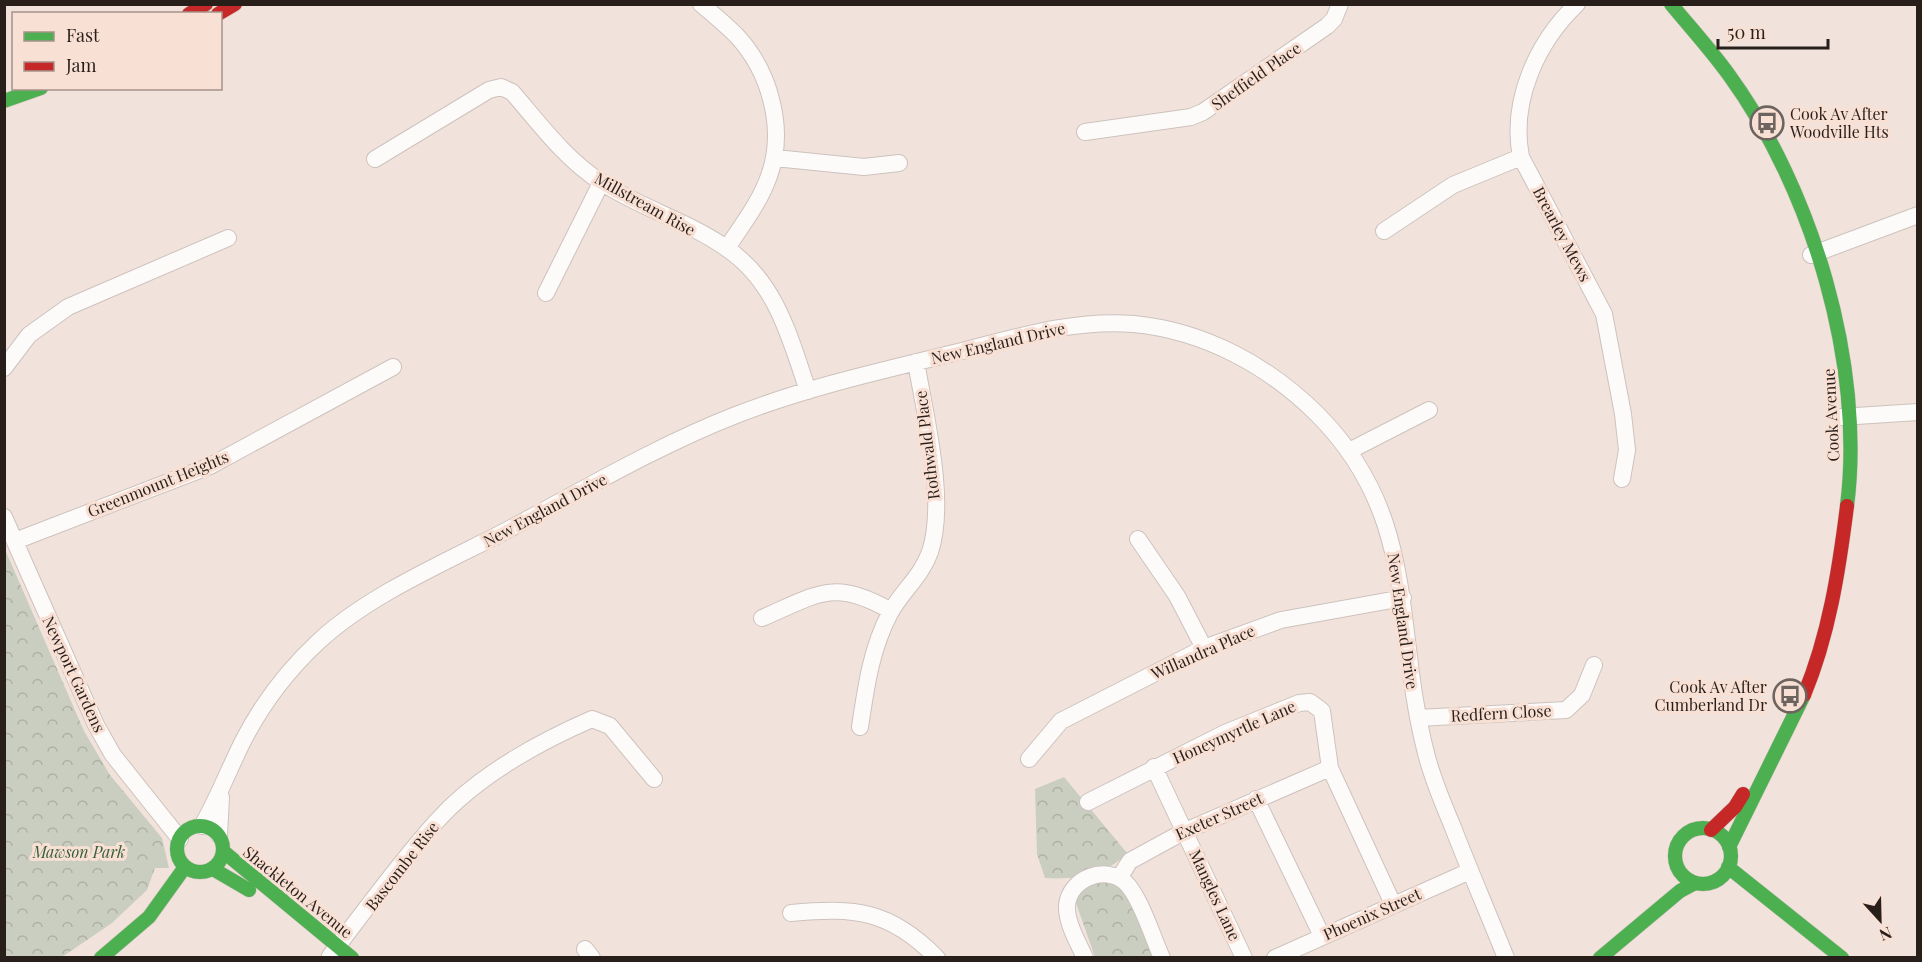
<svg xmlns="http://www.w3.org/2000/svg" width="1922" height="962" viewBox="0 0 1922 962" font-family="'Playfair Display',serif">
  <defs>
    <pattern id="forest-crowns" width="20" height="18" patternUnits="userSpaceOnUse" patternTransform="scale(1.5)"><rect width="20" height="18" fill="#cacec0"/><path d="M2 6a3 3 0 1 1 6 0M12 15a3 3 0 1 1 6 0" fill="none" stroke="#aeb0a4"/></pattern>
  </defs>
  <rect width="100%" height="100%" fill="#f1e3dc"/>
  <!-- forest -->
  <path fill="url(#forest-crowns)" d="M4,547L84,731L110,775L162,838L169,868H155L147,890L112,923L62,957H5Z
    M1064,777L1127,853C1107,875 1074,880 1045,878L1037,854L1035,789Z
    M1111,880L1126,894L1154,957H1095L1076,903C1080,885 1095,884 1111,880Z"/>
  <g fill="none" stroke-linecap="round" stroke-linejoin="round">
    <!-- street casing -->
    <g stroke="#cdc2bd" stroke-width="18">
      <path id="street" d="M701,4C713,14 725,24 736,35C770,71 786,129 769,176C760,202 742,225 727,248
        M1577,4C1537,42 1510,101 1521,157L1604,314L1623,414L1627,450L1622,479
        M1085,132L1191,117L1203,112L1327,26L1334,19L1340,4
        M775,158L864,167L899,163
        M375,159L489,90L501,87L512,92C539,123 565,159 601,182C640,208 688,221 726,248C776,281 790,338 808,391
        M1384,231L1453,185L1521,157
        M1811,255L1918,215
        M546,293L601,183
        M4,368L29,335L68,307L228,238
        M1841,417L1918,412
        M1349,451L1429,410
        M4,517L96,725L113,755L180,839
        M1138,539L1177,596L1204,648
        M15,541L210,466L393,367
        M762,618C818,594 834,578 891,611
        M1418,718L1566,710L1582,695L1594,665
        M860,727C866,687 871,649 890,613C902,591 921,577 930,552C947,501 925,415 916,362
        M1029,759L1061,721L1204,648L1281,620L1403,598
        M1154,767L1244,958
        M1256,799L1322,936
        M1088,802L1225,733L1299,703L1310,702L1322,711L1330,768L1393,904
        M202,826C218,798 229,769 243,741C262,704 288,670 318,642C366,597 439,565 498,535C576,494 654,447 736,415C810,386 889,369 966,350C1021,336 1077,319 1134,324C1205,331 1269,366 1318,415C1420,518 1393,627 1426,753C1432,778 1442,801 1452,825C1469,869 1488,913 1506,958
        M219,835L221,797
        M1119,878L1130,861L1183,832L1330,768
        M791,913C855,907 890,910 937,958
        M585,949L592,958
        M330,956C363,913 400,862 436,822C476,777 537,743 592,719L610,726L654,779
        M1085,958C1078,942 1066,923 1067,905C1070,878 1105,865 1125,882C1140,896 1153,938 1162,958
        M1275,958L1470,871"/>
    </g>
    <!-- fast casing -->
    <g stroke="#cdc2bd" stroke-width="15">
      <path id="fast" d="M1671,4C1690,27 1711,50 1729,75C1812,189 1865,365 1847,506
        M4,101L41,88
        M177 849a23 23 0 1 1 46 0a23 23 0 1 1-46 0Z
        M1675 856a28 28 0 1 1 56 0a28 28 0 1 1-56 0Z
        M1729,847L1804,695
        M224,852L352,958
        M1728,867L1842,958
        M213,869L249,890
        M101,958L149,917L185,867
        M1600,958L1680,891L1695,883"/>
    </g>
    <!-- jam casing -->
    <g stroke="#cdc2bd" stroke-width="15">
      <path id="jam" d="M189,14L206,4
        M218,14L235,4
        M1804,695C1829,635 1839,570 1847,506
        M1711,830L1735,807L1743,794"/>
    </g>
    <!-- street -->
    <use href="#street" stroke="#fdfbfa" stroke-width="16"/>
    <!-- fast -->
    <use href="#fast" stroke="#4caf50" stroke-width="14"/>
    <!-- jam -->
    <use href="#jam" stroke="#c62828" stroke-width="14"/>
  </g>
  <!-- icons -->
  <defs>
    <g id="bus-ring" transform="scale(1.725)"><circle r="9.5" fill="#f9e0d4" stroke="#6e645f" stroke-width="1.5"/><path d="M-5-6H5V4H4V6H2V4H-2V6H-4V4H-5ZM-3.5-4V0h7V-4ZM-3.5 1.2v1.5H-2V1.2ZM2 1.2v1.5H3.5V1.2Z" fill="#6e645f"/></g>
  </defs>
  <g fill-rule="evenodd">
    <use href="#bus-ring" x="1767" y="123"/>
    <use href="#bus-ring" x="1790" y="696"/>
  </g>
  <g text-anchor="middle" stroke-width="6" stroke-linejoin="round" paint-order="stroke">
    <!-- street labels -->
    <g font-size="16" fill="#281f1b" stroke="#f9e0d4">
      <text transform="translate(1256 76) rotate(-35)" y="6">Sheffield Place</text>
      <text transform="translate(645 204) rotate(29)" y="6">Millstream Rise</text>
      <text transform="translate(1562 234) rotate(62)" y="6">Brearley Mews</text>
      <text transform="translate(998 343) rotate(-13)" y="6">New England Drive</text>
      <text transform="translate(1831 415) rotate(-93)" y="6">Cook Avenue</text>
      <text transform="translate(927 445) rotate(-97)" y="6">Rothwald Place</text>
      <text transform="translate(158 484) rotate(-22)" y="6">Greenmount Heights</text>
      <text transform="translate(545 510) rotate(-28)" y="6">New England Drive</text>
      <text transform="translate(1403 621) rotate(82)" y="6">New England Drive</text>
      <text transform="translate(1203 652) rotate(-24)" y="6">Willandra Place</text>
      <text transform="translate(74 674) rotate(65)" y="6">Newport Gardens</text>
      <text transform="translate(1501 713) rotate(-3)" y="6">Redfern Close</text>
      <text transform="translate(1234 732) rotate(-24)" y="6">Honeymyrtle Lane</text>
      <text transform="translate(1219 816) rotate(-24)" y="6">Exeter Street</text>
      <text transform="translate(402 866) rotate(-52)" y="6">Bascombe Rise</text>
      <text transform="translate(298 892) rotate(39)" y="6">Shackleton Avenue</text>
      <text transform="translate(1215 895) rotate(65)" y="6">Mangles Lane</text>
      <text transform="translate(1372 914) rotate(-24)" y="6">Phoenix Street</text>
    </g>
    <!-- poi labels -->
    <g font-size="16" fill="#281f1b" stroke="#f9e0d4" text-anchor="start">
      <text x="1790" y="120">Cook Av After<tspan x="1790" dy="18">Woodville Hts</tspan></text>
      <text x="1767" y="693" text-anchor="end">Cook Av After<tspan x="1767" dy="18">Cumberland Dr</tspan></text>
    </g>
    <!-- park labels -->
    <g font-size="16" font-style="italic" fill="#335e36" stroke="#f9e0d4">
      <text x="79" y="858">Mawson Park</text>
    </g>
  </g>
  <!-- border -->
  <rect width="1922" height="962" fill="none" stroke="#281f1b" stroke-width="12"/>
  <!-- legend -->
  <rect x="12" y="12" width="210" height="78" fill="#f9e0d4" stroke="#a5938a" stroke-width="1.5"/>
  <rect x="24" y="32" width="30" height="9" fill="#4caf50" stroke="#a5938a" stroke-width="1.5"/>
  <text x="66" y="42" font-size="18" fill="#281f1b">Fast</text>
  <rect x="24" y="62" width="30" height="9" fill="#c62828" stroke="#a5938a" stroke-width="1.5"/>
  <text x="66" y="72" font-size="18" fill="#281f1b">Jam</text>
  <!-- north arrow -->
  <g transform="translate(1880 920) rotate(158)" stroke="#f9e0d4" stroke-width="4.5" paint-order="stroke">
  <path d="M0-4.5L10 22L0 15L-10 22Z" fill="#281f1b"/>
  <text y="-9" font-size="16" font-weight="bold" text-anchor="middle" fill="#281f1b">N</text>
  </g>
  <!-- scale -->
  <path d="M1718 39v9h110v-9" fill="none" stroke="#281f1b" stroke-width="3"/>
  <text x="1727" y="39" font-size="18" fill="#281f1b" stroke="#f9e0d4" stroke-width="4.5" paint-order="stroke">50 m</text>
</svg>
